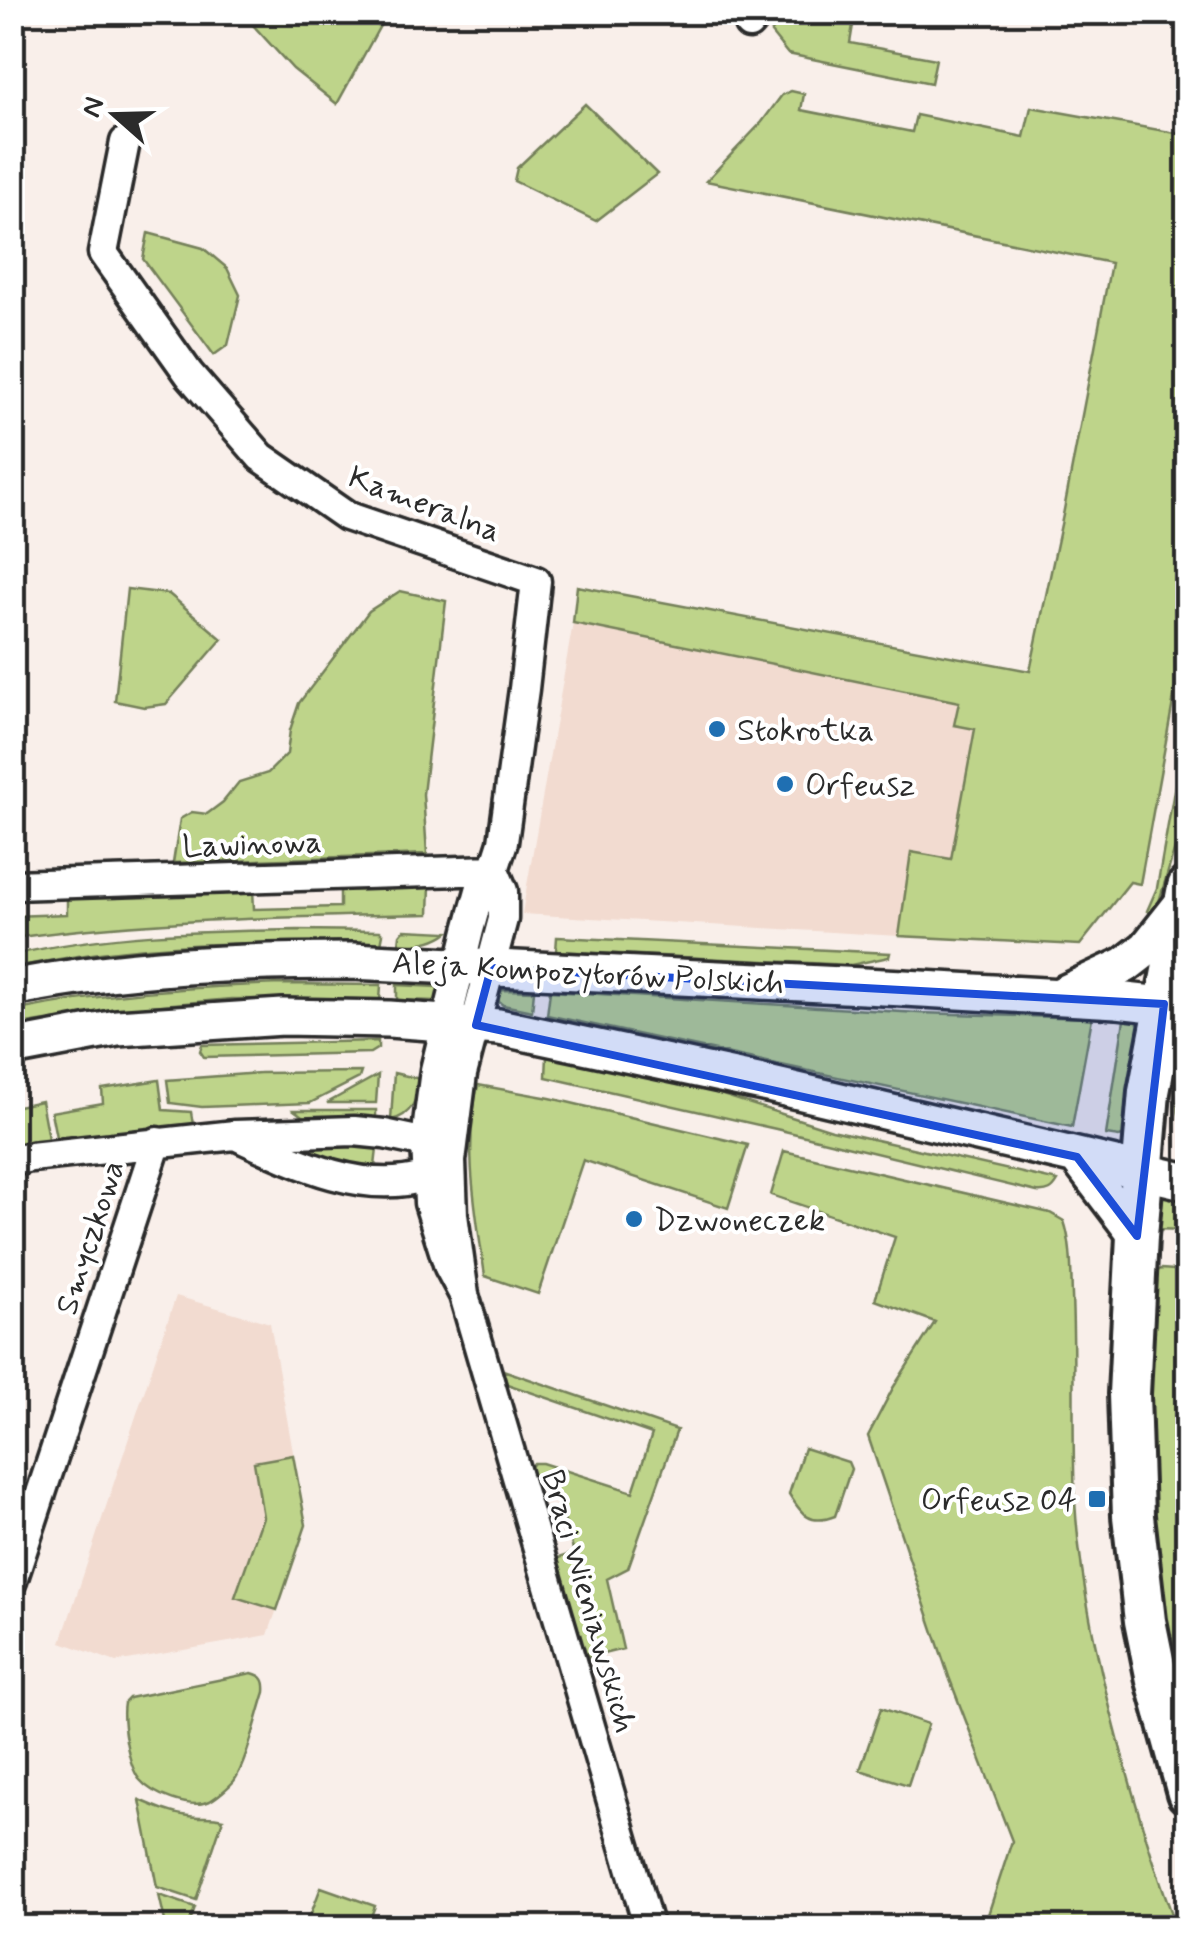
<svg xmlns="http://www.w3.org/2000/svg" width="1200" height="1940" viewBox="0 0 1200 1940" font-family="Mynerve,sans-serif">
  <rect width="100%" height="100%" fill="#f9efea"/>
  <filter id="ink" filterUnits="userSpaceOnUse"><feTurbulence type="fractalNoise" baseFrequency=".01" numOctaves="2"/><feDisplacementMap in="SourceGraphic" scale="20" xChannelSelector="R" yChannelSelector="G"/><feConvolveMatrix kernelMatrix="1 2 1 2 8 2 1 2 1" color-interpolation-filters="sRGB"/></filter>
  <g filter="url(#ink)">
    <!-- built -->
    <path fill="#f2dbd0" d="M573,623L959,702L975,729L951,860L911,852L899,936L522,914Z
      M176,1296L270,1323L306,1525L268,1635L116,1662L61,1642Z"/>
    <!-- green -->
    <path fill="#bed48a" stroke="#74805a" stroke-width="2.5" d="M242,13H387L337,104L293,69Z
      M786,13H855L850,43L936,59L931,83L788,54L771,33Z
      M791,91L804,94L801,110L912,132L916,115L1024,137L1031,107L1187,135L1188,617L1185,636L1140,884L1130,882L1080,945L899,936L911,852L951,859L975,729L954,725L959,702L573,623L577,586L1030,671L1063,515L1111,263L706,181L762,122L782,95Z
      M585,104L657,174L596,221L514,181L517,168Z
      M148,233L203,248L227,268L240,295L228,345L214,355L143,259Z
      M127,589L169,594L222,639L166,704L144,707L115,701Z
      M400,591L446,601L423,794L427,854L173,863L180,819L192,812L207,814L223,802L239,782L268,773L287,754L290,730L299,703L369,611Z
      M1187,716L1188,799L1183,821L1155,915L1147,911L1157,888Z
      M430,885L429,914C290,917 150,919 13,938L12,916L67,914V896L253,889L254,909L340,907V887Z
      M298,930L380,931L383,934L381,944C258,941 134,941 13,968V955C105,933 203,931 298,930Z
      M404,930L448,932C434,943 417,945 399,944L400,935Z
      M557,937L890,953L889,957L851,965L556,951Z
      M280,984L381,985L380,1000L231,999L140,1007L13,1026V1011C101,993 190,987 280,984Z
      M397,985L437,987L443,992L437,1001L397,1000Z
      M503,990L534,991L532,1011L503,1005L499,1002L497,996Z
      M550,991L919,1013L1092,1018L1072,1127L547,1015Z
      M1124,1020H1137L1141,1027L1126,1135L1119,1137L1106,1135Z
      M378,1041V1048L370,1053L204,1057L200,1051L202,1045Z
      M547,1056L710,1091L832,1130L1058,1181C1053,1190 1048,1193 1037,1192L776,1129L546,1077Z
      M1187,1068V1137C1174,1112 1176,1094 1187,1068Z
      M361,1072L359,1078L310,1103L202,1107L170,1103L167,1080L260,1073Z
      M394,1073L420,1079C418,1098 412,1116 391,1120Z
      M378,1075L376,1103H327Z
      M159,1080L163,1110L191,1112L193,1125L104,1134L57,1142L51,1112L103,1103L102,1089Z
      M478,1085L550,1098L748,1145L728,1208L583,1160L538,1294L485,1276C476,1212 463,1149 478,1085Z
      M41,1101L49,1144L13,1150V1107Z
      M294,1110H376V1120L309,1121Z
      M350,1142L377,1149L374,1175L315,1159L289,1143Z
      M784,1151L1050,1213L1064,1221C1072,1245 1071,1272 1072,1296C1075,1364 1072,1433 1075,1501C1080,1587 1100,1672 1122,1754C1138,1813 1155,1871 1177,1927H984L1012,1841L949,1677L868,1436L893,1388L935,1322L875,1300L895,1237L771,1195Z
      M1163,1195L1187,1202V1230L1154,1229L1158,1196Z
      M1161,1269L1187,1271V1733L1168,1647L1143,1461L1151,1275Z
      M503,1370L677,1430L628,1568L607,1579L623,1649L583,1659L555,1559L574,1553L552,1477L539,1480L530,1475L529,1469L534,1463H542L633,1492L652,1434L507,1384Z
      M804,1448L848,1462L851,1469L835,1516C810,1526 802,1515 789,1494Z
      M293,1455L306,1525L277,1610L235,1597L263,1517L254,1462Z
      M252,1673C263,1676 266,1680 265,1692C258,1713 246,1765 234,1781C229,1787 217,1797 210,1801C191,1810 152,1795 139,1779C128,1764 121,1721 124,1703L129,1698Z
      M881,1708L928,1724L908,1785L860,1770Z
      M140,1800C156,1807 172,1814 189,1816C201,1818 211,1816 223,1819L196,1900L157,1887Z
      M321,1887L375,1906L367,1927H306Z
      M159,1895L195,1907L188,1927H169L165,1921Z"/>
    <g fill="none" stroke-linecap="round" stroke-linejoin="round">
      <!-- minor casing -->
      <g stroke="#2b2b2b" stroke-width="35">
        <path id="minor" d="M749,24L759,12
          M125,142L103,253L189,374L261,457L346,516L536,581L524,689L503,842L494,870L481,887L469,930L435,1070L429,1116L426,1143L429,1203L449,1267L464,1295
          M494,870L503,891V919L462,1074L451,1161L453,1215L464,1295L649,1928
          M12,885L494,870
          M12,1161L31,1157L235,1135L354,1131L384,1134L426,1143L451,1161C442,1167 433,1174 423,1177C361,1196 290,1160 235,1135
          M12,1581L157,1142"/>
      </g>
      <!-- tertiary casing -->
      <g stroke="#2b2b2b" stroke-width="42">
        <path id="tertiary" d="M12,988C124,966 239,961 352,961L904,988L1117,1000L1188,1008
          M1061,995L1125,965L1147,948L1185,900
          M12,1048L117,1028L283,1017L389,1019L499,1027L772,1085L1188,1182
          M1077,1157L1137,1236"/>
      </g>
      <!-- secondary casing -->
      <g stroke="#2b2b2b" stroke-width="48">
        <path id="secondary" d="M1188,887L1149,1092L1137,1236L1129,1394L1133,1516L1145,1621L1157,1680L1188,1793"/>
      </g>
      <!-- minor -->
      <use href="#minor" stroke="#fff" stroke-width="28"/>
      <!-- tertiary -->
      <use href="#tertiary" stroke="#fff" stroke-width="35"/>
      <!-- secondary -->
      <use href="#secondary" stroke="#fff" stroke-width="40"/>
    </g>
  </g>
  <!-- marked area -->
  <path fill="#1d4ed8" fill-opacity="0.2" stroke="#1d4ed8" stroke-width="8" stroke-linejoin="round" d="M491,968L1164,1004L1137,1236L1077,1157L476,1025Z"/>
  <!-- markers -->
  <g fill="#1f6fb2" stroke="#fff" stroke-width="4">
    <circle cx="717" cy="729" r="10"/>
    <circle cx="785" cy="784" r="10"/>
    <circle cx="634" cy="1219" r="10"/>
    <rect x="1087" y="1489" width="20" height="20" rx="5"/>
  </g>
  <g text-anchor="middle" stroke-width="8" stroke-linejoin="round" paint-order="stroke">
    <!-- street labels -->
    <g font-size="32" fill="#2b2b2b" stroke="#fff">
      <text transform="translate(425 503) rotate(21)" y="11">Kameralna</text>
      <text transform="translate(252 843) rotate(-2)" y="11">Lawinowa</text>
      <text transform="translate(588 972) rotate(3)" y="11">Aleja Kompozytorów Polskich</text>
      <text transform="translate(89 1237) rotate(-72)" y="11">Smyczkowa</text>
      <text transform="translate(590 1601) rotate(74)" y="11">Braci Wieniawskich</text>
    </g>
    <!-- poi labels -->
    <g font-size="32" fill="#2b2b2b" stroke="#fff" text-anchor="start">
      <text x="737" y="740">Stokrotka</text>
      <text x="805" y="795">Orfeusz</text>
      <text x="654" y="1230">Dzwoneczek</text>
      <text x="1077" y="1510" text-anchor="end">Orfeusz 04</text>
    </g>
  </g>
  <!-- margin -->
  <rect width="1200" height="1940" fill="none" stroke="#fff" stroke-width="50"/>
  <rect x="25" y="25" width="1150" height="1890" fill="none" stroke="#2b2b2b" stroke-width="4" filter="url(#ink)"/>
  <!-- north arrow -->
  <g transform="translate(115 115) rotate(290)" stroke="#ffffff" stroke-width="8" paint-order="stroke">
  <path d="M0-8L18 38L0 25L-18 38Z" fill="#2b2b2b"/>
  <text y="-15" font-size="28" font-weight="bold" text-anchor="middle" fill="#2b2b2b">N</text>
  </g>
</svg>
